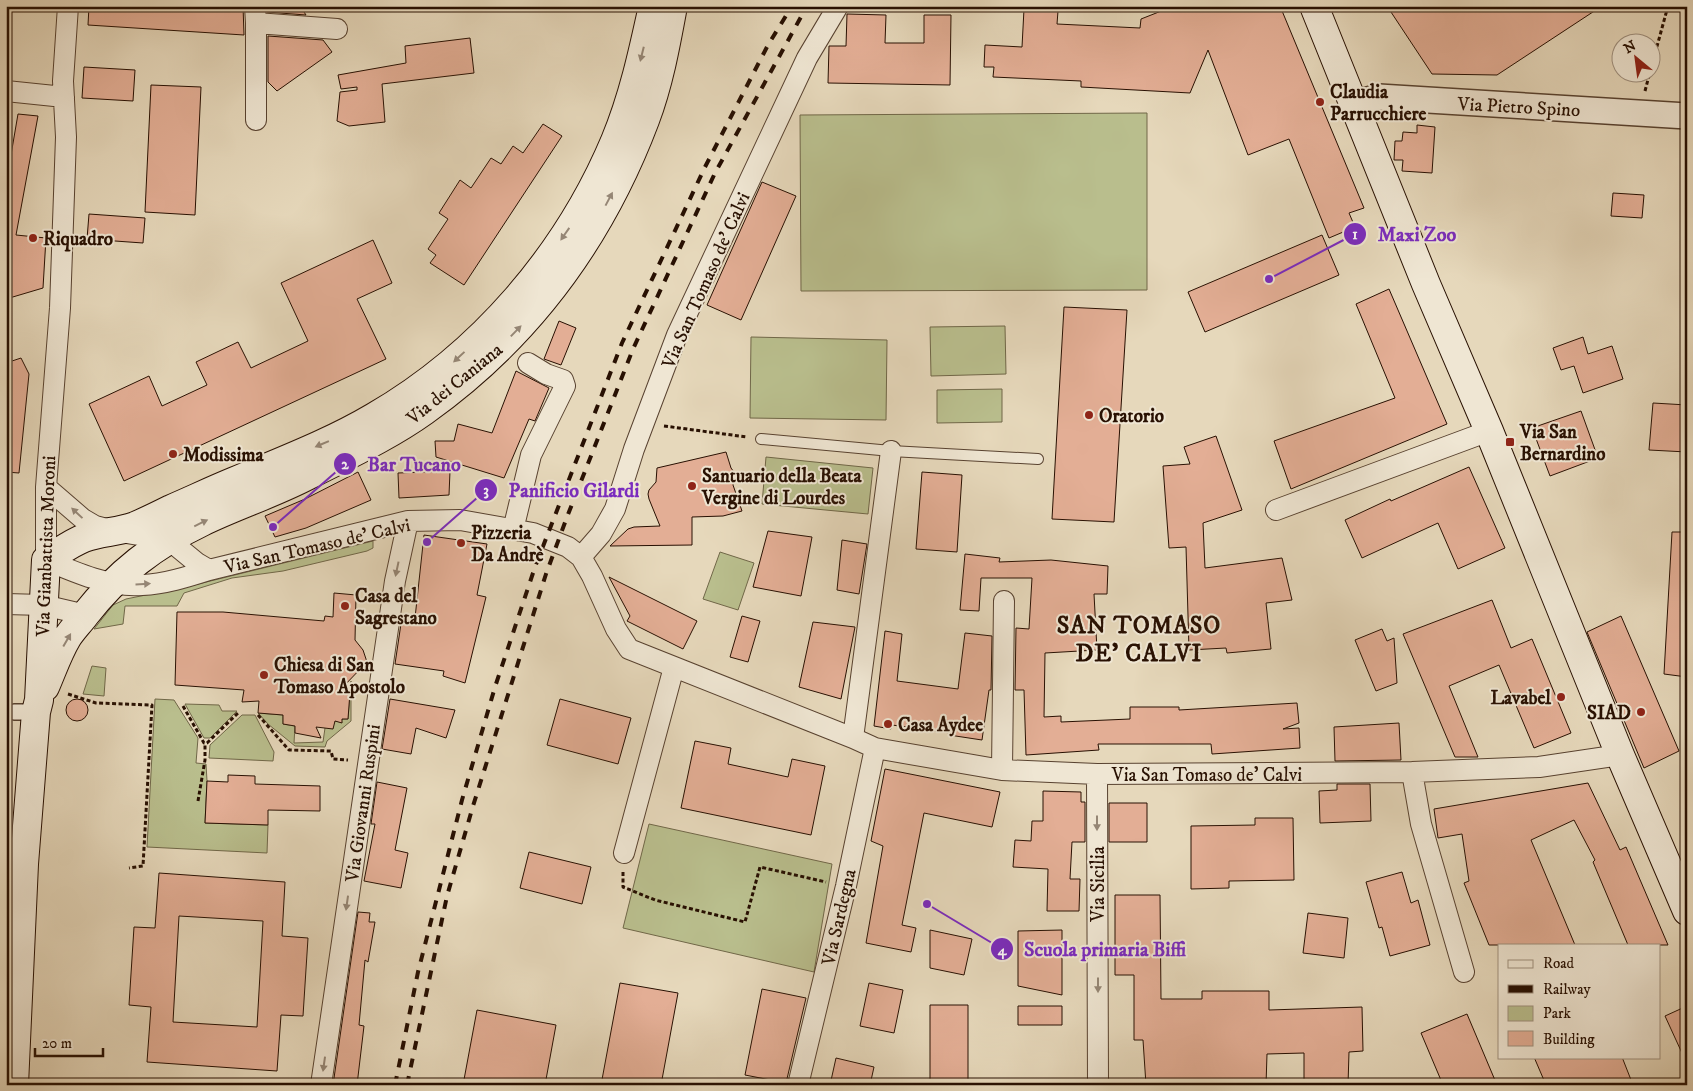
<svg xmlns="http://www.w3.org/2000/svg" width="1693" height="1091" viewBox="0 0 1693 1091" font-family="'IM FELL DW Pica',serif">
  <rect width="100%" height="100%" fill="#e6d8bb"/>
  <filter id="stains"><feTurbulence type="fractalNoise" baseFrequency=".004" numOctaves="4"/><feColorMatrix values="0 0 0 0 .2 0 0 0 0 .09 0 0 0 0 .02 0 0 0 .5 -.17"/></filter>
  <radialGradient id="worn" r=".72"><stop offset=".6" stop-color="#630" stop-opacity="0"/><stop offset="1" stop-color="#630" stop-opacity=".3"/></radialGradient>
  <!-- green -->
  <path fill="#b9be8d" stroke="#706748" d="M1147,113V290L801,291L800,115Z
    M1005,326L1006,374L931,376L930,327Z
    M751,337L887,340L886,420L750,418Z
    M1002,389V422L937,423V390Z
    M766,457L873,468L868,514L762,504Z
    M373,541V548L367,551L283,571L232,578L184,593L177,606H125L123,624L94,629L113,605L126,599L190,586Z
    M720,552L754,563L738,610L703,599Z
    M92,666L106,668L104,696L83,694Z
    M351,681V721L327,741L325,747L295,746L268,724L258,713L283,715V724L295,726L294,743L323,742L325,728L335,721L341,722L342,719H348Z
    M155,699L174,700L198,738L196,763L206,764L207,781L205,823L268,825L267,853L147,847Z
    M185,704L219,705L222,711H237L210,738H204Z
    M242,715H255L274,752L273,761L209,758L210,745Z
    M649,824L832,864L814,972L623,928Z"/>
  <!-- building -->
  <path fill="#e3ae95" stroke="#281002" fill-rule="evenodd" d="M89,6H243L244,35L88,25Z
    M267,6H300L306,15L267,12Z
    M1174,6H1280L1364,208L1349,213L1355,227L1329,238L1289,139L1248,155L1208,50L1190,93L1081,87V81L993,77L994,67H984L985,45L1022,47L1024,9L1058,11L1057,24L1140,28L1141,19Z
    M1387,6H1602L1497,75L1432,74Z
    M847,14L886,15L885,43H924V15H951L950,85L828,83L829,46H846Z
    M268,36L323,40L332,52L277,91L268,82Z
    M470,38L474,73L382,84L385,122L349,126L337,121L340,92L357,90V87L341,89L338,75L406,63L405,46Z
    M84,67L135,70L133,101L82,98Z
    M151,85L201,87L195,215L145,212Z
    M18,114L38,116L16,235L46,238L43,288L6,299V184Z
    M543,124L562,136L464,285L430,263L436,255L428,249L448,219L439,213L460,180L471,188L491,158L501,164L513,146L523,153Z
    M1417,125L1435,127L1432,173L1402,171L1403,160H1394L1395,141H1402L1403,132L1417,133Z
    M762,182L796,196L741,320L707,305Z
    M1613,193L1644,195L1642,218L1611,216Z
    M89,214L145,218L143,243L87,239Z
    M1322,235L1339,275L1205,332L1188,292Z
    M373,240L392,283L357,299L386,359L124,481L89,404L149,376L162,406L207,385L196,362L238,342L251,368L308,341L281,283Z
    M1389,289L1447,424L1291,489L1274,441L1395,398L1356,304Z
    M1064,307L1127,310L1114,522L1052,519Z
    M559,321L576,328L561,365L544,359Z
    M1583,337L1588,354L1612,346L1623,379L1583,393L1574,366L1561,370L1553,348Z
    M21,358L29,374L19,473L6,472V363Z
    M516,371L549,388L535,421L529,419L504,478L436,457L435,441H454L458,424L492,433Z
    M1653,403L1687,405V452L1649,450Z
    M1581,411L1598,458L1550,476L1532,428Z
    M1216,436L1242,510L1203,523L1205,568L1282,558L1292,600L1266,603L1271,649L1227,653L1226,648L1189,650L1186,547L1169,548L1163,466L1190,464L1184,447Z
    M726,452L731,468L734,472L733,485L742,511L723,516L692,517V545L610,546L628,529L634,527L660,526L649,499L648,494L649,490L656,482L657,468Z
    M1469,467L1505,548L1458,569L1438,523L1362,558L1345,520L1390,499L1391,501Z
    M450,471L449,495L399,498L398,473Z
    M358,472L371,500L306,528L275,537L265,516L305,499Z
    M922,472L962,475L957,552L916,549Z
    M768,531L812,537L801,596L753,587Z
    M1672,532H1687V677L1664,674Z
    M424,535L487,544L477,595L486,597L465,683L443,676L444,671L395,664L402,617L415,618Z
    M842,540L867,544L859,594L837,590Z
    M965,554L1000,558L999,562L1051,560L1108,566L1107,594H1094L1097,650L1045,653L1044,717L1061,716V722L1130,719V707H1179V710L1297,703L1299,723L1283,729L1299,728L1300,748L1212,754L1211,744H1098L1099,750L1026,755L1024,690H1015L1016,628L1029,629L1032,578H981L979,611L960,610Z
    M609,577L697,621L683,649L627,621L630,616Z
    M334,593L356,595L355,640L363,650L367,662L340,690L350,692L348,719H342V723L335,721L333,729L316,727L321,738L295,733V726L283,724V715L258,713L259,701L242,702L244,690L175,685L177,612H223L324,621L325,616L333,617Z
    M1492,600L1511,648L1532,639L1571,733L1534,748L1499,665L1449,686L1478,757H1455L1403,634Z
    M742,616L760,621L748,662L730,657Z
    M1621,616L1679,751L1644,768L1587,632Z
    M813,622L855,627L841,699L799,687Z
    M1382,629L1387,641L1394,638L1397,683L1376,691L1355,640Z
    M885,631L902,634L897,681L958,689L965,633L992,636L991,690H989L982,740L949,735L950,733L892,725L891,729L874,726Z
    M390,699L455,710L446,738L416,728L411,754L382,749Z
    M560,699L631,718L618,764L547,745Z
    M66 710a11 11 0 1 1 22 0a11 11 0 1 1-22 0Z
    M1399,723L1401,760L1335,761L1334,727Z
    M695,741L731,748L728,764L788,777L792,759L825,766L811,835L681,808Z
    M885,769L1000,792L992,827L924,813L902,925L916,928L911,952L866,943L883,846L871,841Z
    M228,775L255,776V784L320,786V811L268,810V825L205,823L207,781L228,782Z
    M377,782L407,788L395,850L408,853L401,888L364,881L375,824H371Z
    M1588,783L1620,850L1626,847L1668,945H1628L1593,862L1595,860L1574,820L1531,840L1575,945H1489L1464,883L1469,881L1462,834L1438,838L1434,809Z
    M1337,784H1370L1371,821L1320,823L1319,791L1337,790Z
    M1043,791L1081,792V802H1085V842H1072L1070,879H1080L1079,911H1047L1048,869L1013,867L1015,840L1031,841L1032,821H1043Z
    M1109,803H1147V842H1109Z
    M1255,818H1293L1294,880L1229,881V888L1191,889V826L1255,825Z
    M529,852L591,867L582,904L520,888Z
    M1402,872L1411,903L1418,900L1430,945L1390,956L1382,927L1379,928L1366,882Z
    M159,873L285,882L282,936L308,938L303,1016L281,1015L277,1071L147,1062L151,1007L129,1005L134,927L155,928ZM179,916L263,921L257,1027L173,1022Z
    M1115,895H1160L1161,999H1202V991H1269V1010L1362,1007L1363,1051L1349,1052L1348,1085H1304V1053L1267,1054L1266,1085H1146L1143,1040H1134V975H1115Z
    M358,912L370,913L369,922H375L368,962L365,960L359,1025L364,1026L357,1085H333Z
    M1308,913L1348,918L1344,958L1303,953Z
    M930,930L972,939L964,975L930,968Z
    M1062,930V995L1018,986V931Z
    M620,983L678,993L661,1085H601Z
    M869,983L903,990L894,1033L860,1026Z
    M762,989L806,998L786,1083L745,1075Z
    M930,1005H968V1085H930Z
    M1018,1006H1062V1025H1018Z
    M1687,1006V1064L1665,1016Z
    M477,1010L556,1025L545,1085H463Z
    M1467,1014L1497,1085H1443L1421,1033Z
    M1534,1057H1622L1633,1085H1546Z
    M836,1058L874,1067L870,1085H830Z"/>
  <g fill="none" stroke-linecap="round" stroke-linejoin="round">
    <!-- service casing -->
    <g stroke="#584230" stroke-width="12">
      <path id="service" d="M761,439L891,451L1038,459"/>
    </g>
    <!-- pedestrian casing -->
    <g stroke="#584230" stroke-width="18">
      <path id="pedestrian" d="M14,712H36"/>
    </g>
    <!-- minor casing -->
    <g stroke="#584230" stroke-width="22">
      <path id="minor" d="M68,6L63,81L66,137L60,308L46,487V560C74,572 111,588 142,585C165,584 187,577 209,570L408,521L460,520L533,533L568,547L581,557L592,576L616,629L629,649L853,738L875,748L1002,770L1097,774L1412,772L1539,767L1620,755
        M255,6L256,23L337,29
        M6,91L64,97
        M256,120V23
        M46,487L83,519L95,526L114,531L169,540L197,563L209,570
        M1276,510L1489,431
        M513,530L531,455L565,386L563,380L546,374L528,363
        M581,557L601,534L615,509L634,449L677,335L807,58L838,6
        M6,604L43,605L86,615
        M853,738L891,451
        M1002,770L1004,601
        M1412,772L1421,824L1464,972
        M1097,774L1098,1085
        M624,853L674,667
        M321,1085L395,581L408,521
        M798,1085L846,886L875,748"/>
    </g>
    <!-- tertiary casing -->
    <g stroke="#584230" stroke-width="28">
      <path id="tertiary" d="M1352,104L1379,97L1687,116"/>
    </g>
    <!-- secondary casing -->
    <g stroke="#281002" stroke-width="30">
      <path id="secondary" d="M1314,6L1426,284L1489,431L1620,755L1687,911
        M45,687C52,671 58,653 67,638C72,630 79,623 85,615C118,573 154,545 202,522C237,505 275,493 309,475C348,455 389,436 424,411C528,337 600,239 645,120C659,83 666,44 673,6
        M14,1085L24,864L36,712L39,700L46,560C58,553 71,543 84,538C100,532 119,532 135,526C147,521 159,515 171,509C192,500 213,490 235,481C282,461 330,443 374,417C481,355 567,255 615,141C633,98 643,52 653,6"/>
    </g>
    <!-- path -->
    <path stroke="#281002" stroke-width="3" stroke-dasharray="4 2.5" stroke-linecap="butt" d="M1650,72L1668,6
      M1645,91L1650,72
      M664,426L747,437
      M68,694L96,703L152,705L143,866L129,868
      M183,706L204,743H207L239,712
      M258,715L289,750L331,751L333,759L348,760
      M198,801L205,760V743
      M623,872V887L655,900L745,922L760,867L826,882"/>
    <!-- service -->
    <use href="#service" stroke="#efe6d3" stroke-width="10"/>
    <!-- pedestrian -->
    <use href="#pedestrian" stroke="#efe6d3" stroke-width="15"/>
    <!-- minor -->
    <use href="#minor" stroke="#efe6d3" stroke-width="20"/>
    <!-- tertiary -->
    <use href="#tertiary" stroke="#efe6d3" stroke-width="25"/>
    <!-- secondary -->
    <use href="#secondary" stroke="#efe6d3" stroke-width="28"/>
    <!-- rail -->
    <path stroke="#281002" stroke-width="4" stroke-dasharray="9 9" stroke-linecap="butt" d="M395,1085L418,972L462,800L495,687L535,567L622,343L705,167L768,45L792,6
      M407,1085L447,896L473,806L546,574L567,517L633,349L715,173L807,6"/>
  </g>
  <!-- one-way arrows -->
  <defs><path id="oneway-solid" d="M-6-.8H1V-3.2L6.5 0L1 3.2V.8H-6Z" transform="scale(1.25)"/></defs>
  <g fill="#958675">
    <use href="#oneway-solid" transform="translate(642 54) rotate(104)"/>
    <use href="#oneway-solid" transform="translate(609 199) rotate(-62)"/>
    <use href="#oneway-solid" transform="translate(565 234) rotate(125)"/>
    <use href="#oneway-solid" transform="translate(516 331) rotate(-46)"/>
    <use href="#oneway-solid" transform="translate(459 357) rotate(137)"/>
    <use href="#oneway-solid" transform="translate(322 444) rotate(157)"/>
    <use href="#oneway-solid" transform="translate(77 513) rotate(-137)"/>
    <use href="#oneway-solid" transform="translate(201 523) rotate(-26)"/>
    <use href="#oneway-solid" transform="translate(397 569) rotate(102)"/>
    <use href="#oneway-solid" transform="translate(143 584) rotate(-3)"/>
    <use href="#oneway-solid" transform="translate(67 640) rotate(-60)"/>
    <use href="#oneway-solid" transform="translate(1097 823) rotate(90)"/>
    <use href="#oneway-solid" transform="translate(347 903) rotate(98)"/>
    <use href="#oneway-solid" transform="translate(1098 985) rotate(90)"/>
    <use href="#oneway-solid" transform="translate(324 1064) rotate(98)"/>
  </g>
  <!-- markers -->
  <g fill="#8f2418" stroke="#efe6d3" stroke-width="2">
    <circle cx="1320" cy="102" r="5"/>
    <circle cx="33" cy="238" r="5"/>
    <circle cx="1089" cy="415" r="5"/>
    <rect x="1505" y="437" width="10" height="10" rx="2.5"/>
    <circle cx="173" cy="454" r="5"/>
    <circle cx="692" cy="486" r="5"/>
    <circle cx="461" cy="543" r="5"/>
    <circle cx="345" cy="606" r="5"/>
    <circle cx="264" cy="675" r="5"/>
    <circle cx="1561" cy="697" r="5"/>
    <circle cx="1641" cy="712" r="5"/>
    <circle cx="888" cy="724" r="5"/>
  </g>
  <g text-anchor="middle" stroke-width="4" stroke-linejoin="round" paint-order="stroke">
    <!-- poi labels -->
    <g font-size="19" font-weight="bold" fill="#281002" stroke="#efe6d3" text-anchor="start">
      <text x="1330" y="98">Claudia<tspan x="1330" dy="22">Parrucchiere</tspan></text>
      <text x="43" y="245">Riquadro</text>
      <text x="1099" y="422">Oratorio</text>
      <text x="1520" y="438">Via San<tspan x="1520" dy="22">Bernardino</tspan></text>
      <text x="183" y="461">Modissima</text>
      <text x="702" y="482">Santuario della Beata<tspan x="702" dy="22">Vergine di Lourdes</tspan></text>
      <text x="471" y="539">Pizzeria<tspan x="471" dy="22">Da Andrè</tspan></text>
      <text x="355" y="602">Casa del<tspan x="355" dy="22">Sagrestano</tspan></text>
      <text x="274" y="671">Chiesa di San<tspan x="274" dy="22">Tomaso Apostolo</tspan></text>
      <text x="1551" y="704" text-anchor="end">Lavabel</text>
      <text x="1631" y="719" text-anchor="end">SIAD</text>
      <text x="898" y="731">Casa Aydee</text>
    </g>
    <!-- street labels -->
    <g font-size="19" fill="#281002" stroke="#efe6d3">
      <text transform="translate(1519 106) rotate(3)" y="7">Via Pietro Spino</text>
      <text transform="translate(705 280) rotate(-66)" y="7">Via San Tomaso de' Calvi</text>
      <text transform="translate(454 383) rotate(-39)" y="7">Via dei Caniana</text>
      <text transform="translate(317 545) rotate(-13)" y="7">Via San Tomaso de' Calvi</text>
      <text transform="translate(45 546) rotate(-88)" y="7">Via Gianbattista Moroni</text>
      <text x="1207" y="781">Via San Tomaso de' Calvi</text>
      <text transform="translate(362 803) rotate(-82)" y="7">Via Giovanni Ruspini</text>
      <text transform="translate(1097 884) rotate(-90)" y="7">Via Sicilia</text>
      <text transform="translate(838 917) rotate(-77)" y="7">Via Sardegna</text>
    </g>
    <!-- district labels -->
    <g font-size="24" font-weight="bold" letter-spacing="1" fill="#281002" stroke="#efe6d3">
      <text x="1139" y="633">SAN TOMASO<tspan x="1139" dy="28">DE' CALVI</tspan></text>
    </g>
  </g>
  <!-- callouts -->
  <path fill="none" stroke="#7b2cbf" stroke-width="2" d="M1269 279L1355 234M273 527L345 464M427 542L486 490M927 904L1002 949"/>
  <g fill="#7b2cbf" stroke="#efe6d3" stroke-width="2">
    <circle cx="1269" cy="279" r="5"/>
    <circle cx="273" cy="527" r="5"/>
    <circle cx="427" cy="542" r="5"/>
    <circle cx="927" cy="904" r="5"/>
    <circle cx="1355" cy="234" r="12"/>
    <circle cx="345" cy="464" r="12"/>
    <circle cx="486" cy="490" r="12"/>
    <circle cx="1002" cy="949" r="12"/>
  </g>
  <g font-size="15" text-anchor="middle" font-weight="bold" fill="#fff">
    <text x="1355" y="239">1</text>
    <text x="345" y="469">2</text>
    <text x="486" y="495">3</text>
    <text x="1002" y="955">4</text>
  </g>
  <g font-size="20" text-anchor="middle" font-weight="bold" fill="#7b2cbf" stroke="#efe6d3" stroke-width="4" stroke-linejoin="round" paint-order="stroke">
    <text x="1417" y="241">Maxi Zoo</text>
    <text x="414" y="471">Bar Tucano</text>
    <text x="574" y="497">Panificio Gilardi</text>
    <text x="1105" y="956">Scuola primaria Biffi</text>
  </g>
  <!-- margin -->
  <rect width="1693" height="1091" fill="none" stroke="#e6d8bb" stroke-width="25"/>
  <rect x="8" y="8" width="1678" height="1076" fill="none" stroke="#281002" stroke-width="2.5"/>
  <rect x="12" y="12" width="1668" height="1066" fill="none" stroke="#281002"/>
  <!-- legend -->
  <rect x="1498" y="944" width="162" height="115" fill="#efe6d3" stroke="#9f907f"/>
  <rect x="1508" y="960" width="25" height="8" fill="#efe6d3" stroke="#9f907f"/>
  <text x="1543" y="968" font-size="15" fill="#281002">Road</text>
  <rect x="1508" y="985" width="25" height="8" fill="#281002" stroke="#9f907f"/>
  <text x="1543" y="994" font-size="15" fill="#281002">Railway</text>
  <rect x="1508" y="1006" width="25" height="15" fill="#b9be8d" stroke="#9f907f"/>
  <text x="1543" y="1018" font-size="15" fill="#281002">Park</text>
  <rect x="1508" y="1031" width="25" height="15" fill="#e3ae95" stroke="#9f907f"/>
  <text x="1543" y="1044" font-size="15" fill="#281002">Building</text>
  <!-- north arrow -->
  <g transform="translate(1636 58) rotate(331)"><circle r="24" fill="#efe6d3" stroke="#9f907f"/>
  <path d="M0-4L9 19L0 12L-9 19Z" fill="#8f2418"/>
  <text y="-8" font-size="14" font-weight="bold" text-anchor="middle" fill="#281002">N</text>
  </g>
  <!-- scale -->
  <path d="M35 1048v8h68v-8" fill="none" stroke="#281002" stroke-width="2.5"/>
  <text x="42" y="1048" font-size="15" fill="#281002" stroke="#efe6d3" stroke-width="4" paint-order="stroke">20 m</text>
  <rect width="100%" height="100%" filter="url(#stains)"/>
  <rect width="100%" height="100%" fill="url(#worn)"/>
</svg>
